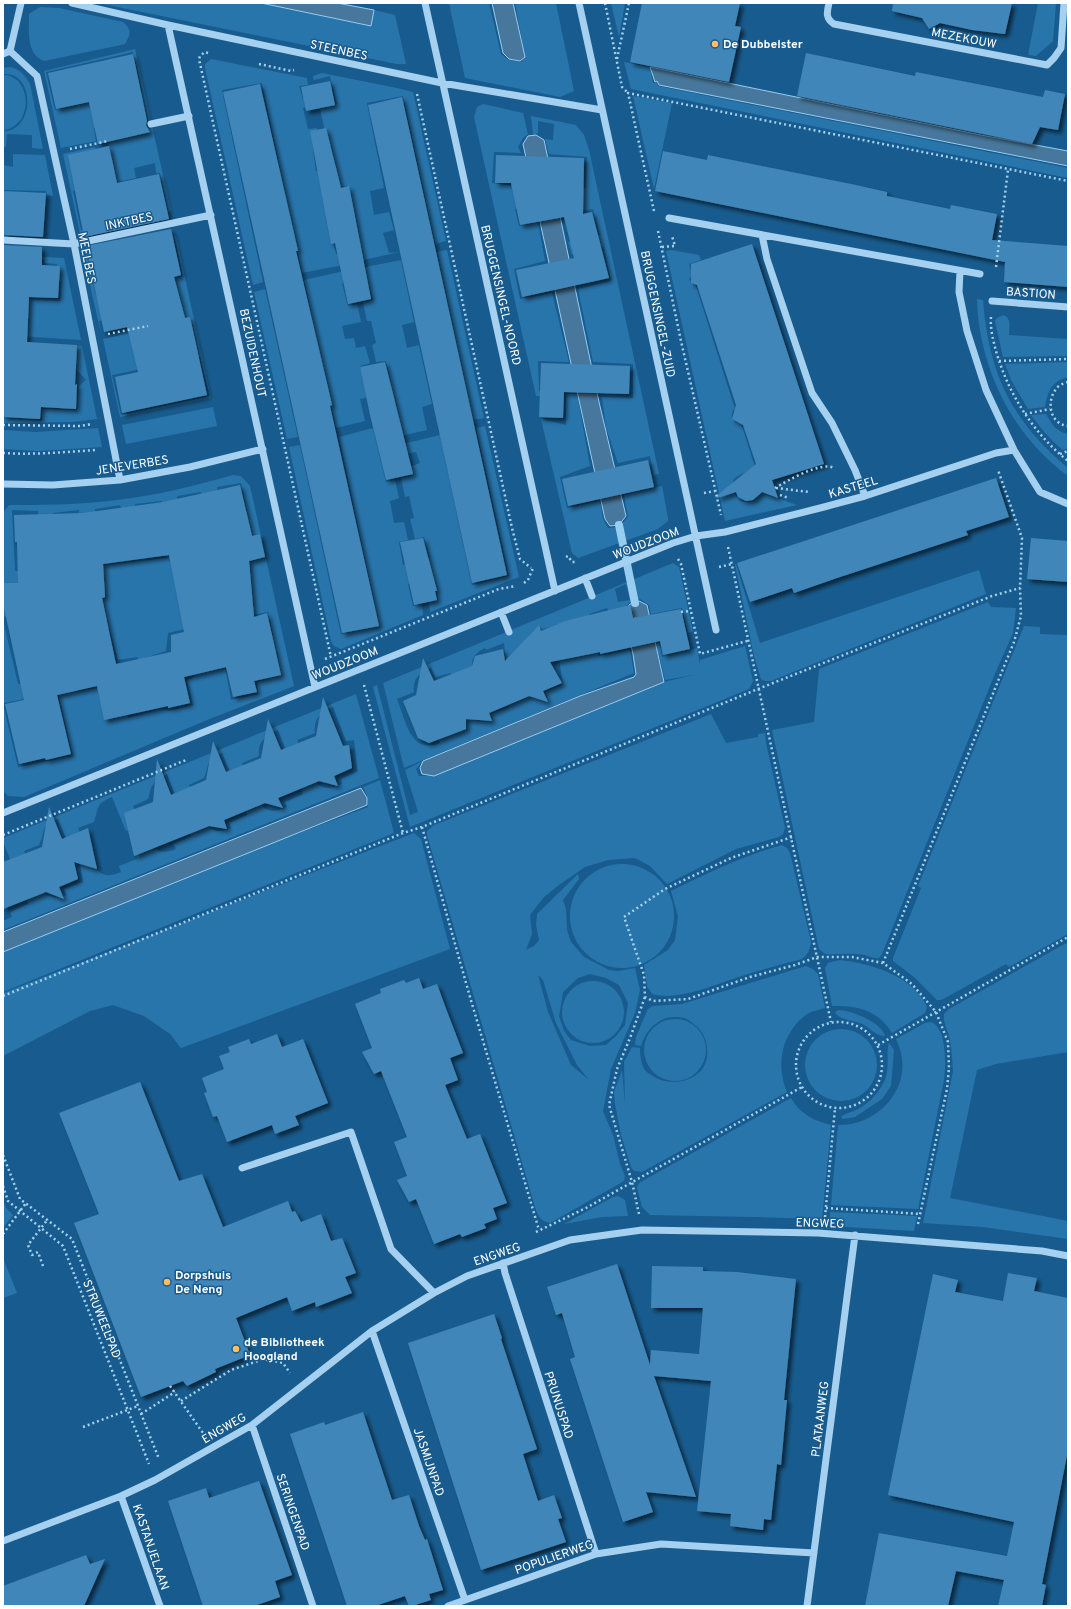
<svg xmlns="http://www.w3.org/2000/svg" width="1071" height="1609" viewBox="0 0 1071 1609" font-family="Overpass,sans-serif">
  <defs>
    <filter id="shadow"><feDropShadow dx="3.5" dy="3.5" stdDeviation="2" flood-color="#0009"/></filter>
  </defs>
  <rect width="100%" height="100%" fill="#185c8f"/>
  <!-- green -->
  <path fill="#2875ac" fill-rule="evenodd" d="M98,3H260L371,26L374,10L395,15L406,64H397Z
    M449,3H489L501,54L509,60L521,62L525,57L515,3H556L574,91L560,97L465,78Z
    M611,3H625L619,37Z
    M1038,3H1056L1053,41L1036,56L1028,55Z
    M40,7L59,8L123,22C132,30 131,34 125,44L116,46L44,61C26,54 29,31 29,14Z
    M135,49L171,211L80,233L63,154L95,147L98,162L112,159L109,144L111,140L105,125L94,128L96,141L61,148L44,71ZM133,52L142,91L55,110L46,72ZM147,117L150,132L115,140L111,125ZM155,163L156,173H160L168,211L81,230L73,191L136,178L134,168Z
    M211,59L307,78L308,85L299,86L303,99L311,97L313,105L303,108L308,129L317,128L322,147L313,149L316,171L327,170L331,233L336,254L345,253L348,264L302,273L262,83L222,90L263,282L253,285L205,68V64Z
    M624,62L650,67L653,83H657L658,86L1068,168V178L631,89Z
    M10,67C20,69 25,75 30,84L43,149L32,148V135L7,134L6,147H3V131C35,132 36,71 3,74V68Z
    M322,73L397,88L413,92L446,241L435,244L403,96L367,103L384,188L370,191L374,215L389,212L394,230L383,233L389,253L400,252L354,262L349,196L347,186L337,187L333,168L336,166L331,145H328L320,109L337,104L330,76L314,80L313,76Z
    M6,75C33,80 32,125 5,130H3V76Z
    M633,96L672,103L654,189Z
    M483,104L523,113L528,134L523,138L518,147L521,153L494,152L492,183L529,188L534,206L515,209L519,226L538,222L545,261L514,269L520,299L552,293L569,362L538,361L539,391L544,393L543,396H536L474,117L477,107Z
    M531,116L576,125L584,135L589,150L659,474L654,475L650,456L618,463L606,428L602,397L633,398V364L593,362L578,289L611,281L604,247L572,255L568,242L600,235L593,209L564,214L557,189L586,188L587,157L549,154L545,139L553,140L554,124L538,121V133L533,135Z
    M3,153V165L13,167V154L45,155L53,196L47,195L46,191L3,190Z
    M176,236L211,398L120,417L103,339L149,329L132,326L116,330L113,318L99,321L101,333L83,255ZM175,238L183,276L96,295L88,257ZM190,317L193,330L169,321ZM200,357L210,396L121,415L112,375Z
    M447,250L484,418L473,420L437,252Z
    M671,250L699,255L701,260L689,264L692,275L689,279L690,281L696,286L735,409L733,410C730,417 733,424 741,423L757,473C747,471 741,473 734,479C730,487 735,494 740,501L744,502L754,501L760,492L797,505L725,521L666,251Z
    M3,255L64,258L81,340L3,335V298L60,301L61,282L56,281L57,264L44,263V259L3,256Z
    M401,260L414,322L402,325L407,348L419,345L432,404L422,407L427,430L392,438L400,424L396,402L385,404L391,384L386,361L376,362L372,345L376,343L371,321H367L363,303L373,300L367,278L358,279L356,269Z
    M349,270L352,280L342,283L348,306L357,304L361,322L342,326L345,339L354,338L356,348L365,346L370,363L360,366L365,389L377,395L360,399L365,421L336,428L304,280Z
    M265,289L298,437L287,439L254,292Z
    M977,299L983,300C989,374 1011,420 1068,468V476C1012,435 979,368 977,299Z
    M1003,315C1012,318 1009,327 1009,335L1068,339V356L1003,357L995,321L997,318Z
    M3,341L82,346L97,419L72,422L3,423V418L42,421V409L77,410L79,386L86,380L71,364Z
    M1068,362V377C1051,382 1048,391 1045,407L1028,409L1011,380L1005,364Z
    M566,394H577L590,466L560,477L567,508L600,501L603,519L608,528L619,527L628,517L624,495L662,486L668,518V521L658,529L578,558L572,553L541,419L566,425Z
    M213,407L217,426L126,444L122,425Z
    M1046,414C1052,424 1055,431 1068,434V448L1063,450C1050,440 1041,428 1031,415Z
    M485,426L519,577L430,612L429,603L438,600L436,589L419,562L430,558L424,537L415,539L410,519L414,518L409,496L405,497L401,478L411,476L409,467L420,463L416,452L397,456L395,446L440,435L472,585L509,576L476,428Z
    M98,428L102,447L38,451L3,449V430L36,432Z
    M373,428L386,482L395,480L399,498L390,501L394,523L404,522L408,540L399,542L403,565L413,563L417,582L408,584L413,606L422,604L423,615L341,649L334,646L331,641L289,447L300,445L341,634L379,626L339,437Z
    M233,475L241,476L250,486L294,686L207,720L24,797L8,796L3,791V704L18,767L73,756L58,693L3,703V620L18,684L71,672L23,614L3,617V513L9,505C34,505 60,505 86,503C135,500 185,489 233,475ZM241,483L247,512L245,513L250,536L260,534L265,558L252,561L247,540L183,526L177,496L201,492L203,500L219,497L217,487ZM162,501L167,532L163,533L167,558L104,565L95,509L120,505L122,512H134L135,504ZM12,510L38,511V520L53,519V513L79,510L81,543L46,570L15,571ZM248,592H252L253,607L250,608L252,615L268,612L273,635L270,636L274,653H277L281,675L257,682L258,694L231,700L223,656ZM109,627L118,660L137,657L139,660L166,651L168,633L185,629L195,674L194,677L187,680L193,705L169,711L161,709L128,718L119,683L77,692L72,666L95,630Z
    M673,563L679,567L693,631L688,633L682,608L651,614L649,605L640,599L630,602L612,621L607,608L589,614L598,656L630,650L634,673L404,768L383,683ZM626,584L630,600L618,602L615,589ZM558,624L561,650L559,660L563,684L545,692L547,697C540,700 534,700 528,695V637L534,630L540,627L542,630ZM574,630L591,653L580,656ZM504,643L507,671L509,707L490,714L493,719C485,722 479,723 473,717L472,662C474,655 478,651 485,648L486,650ZM431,668L435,677L451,673L458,692L438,738L440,743C410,755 406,721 397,699L414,692C412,680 419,672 431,668Z
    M735,564H736L760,643L979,570L986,594L771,681H765L761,679L754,656Z
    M988,602L991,607L1016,608L1013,633L994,676L882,954L879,958C874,959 869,956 864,955C850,952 838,955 825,954L819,949L772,730L814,722L819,669Z
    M1024,626L1040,627V634L1068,635V934L1009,967L1006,964L947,997L941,1000H937L914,977L893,961V958L921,888L918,886Z
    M656,643H659L662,657L697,648L700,665V660L745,646L753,681L749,689L410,827L373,687L377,685L410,815L418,812L405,770L423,761L416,769L419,776H434L664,682L693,675L665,680Z
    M356,694L379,778L3,930V921L12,917L10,912L28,904L23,875L17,876L3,842V838ZM333,707L346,741L354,740L357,768L358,771L341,779L342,784C321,794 315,784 308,766C304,757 301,748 297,740L315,733C313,719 321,712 333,707ZM278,730L291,764H298L302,791L303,794L285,802L287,807C276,812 267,813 259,803L242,763L259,756C257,742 266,735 278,730ZM222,753L236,787L243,786L247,815L229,823L231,828C211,837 206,826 199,809C195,801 192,793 189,785L204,778C210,764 205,760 222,753ZM167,774L180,808L187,807L191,836L173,844L176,849C147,862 141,826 133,806L148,799L151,788L155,781ZM112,797L126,831L133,830L137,859L119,866L121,872C100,881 96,870 89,853C85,845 82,837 78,828L94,822C99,808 95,804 112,797ZM58,819L72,853H78L83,882L64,889L67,895C38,907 32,871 24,851L39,845C46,832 39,826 58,819Z
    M711,714L726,743L758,737V734L765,733L766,743L785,828L783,834L779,837L736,849L667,884L650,866L635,858L608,860L585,867L559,885L544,897L530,915L532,934L526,950L534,946L539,940L536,925L537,914L578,874L579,879L563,900L566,909L567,930L571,942L584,957L609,970L618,971L635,968L640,990L635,1013L611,1069L603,1111L613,1135L620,1164L625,1176L624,1181L550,1223C540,1221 538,1216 535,1207L427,835V831L434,825L442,822ZM590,974L606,978L619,985L628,1003L625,1025L616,1036L606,1045L590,1046L571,1040L564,1031L559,1016L563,992L578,978ZM538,975L543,980L556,1023L577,1065L589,1080L571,1065L548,1012Z
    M380,780L394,833L3,992V945L368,807L367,796L363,787Z
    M414,833L421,839L450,949L181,1048L170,1034L144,1016L113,1005L90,1011L3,1056V993Z
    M782,845L787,848L790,853L811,942C810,950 808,954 802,959C783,964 763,969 745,975C718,983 679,1002 652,994L647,986L644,965L668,950L675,940L678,916L671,891C708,873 743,856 782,845Z
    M570 916a52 52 0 1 1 104 0a52 52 0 1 1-104 0Z
    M1068,942V1052L996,1064L977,1070L950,1198L1068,1221V1239L983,1227L923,1223L953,1071C952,1059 952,1048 949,1036C947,1029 943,1022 944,1014L949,1009Z
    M839,960C870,963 914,976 927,1007L925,1013L892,1033C878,1010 857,1005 832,1006L825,968L828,963Z
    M806,966L813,969L818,974L825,1008C819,1010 812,1011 807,1014C782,1032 775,1064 787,1092L642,1172L634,1171L631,1167L621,1135L615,1104L614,1092L622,1070L625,1103L624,1062L632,1047L640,1048C640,1055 641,1063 644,1069C645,1071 648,1073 651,1075C673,1090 711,1080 707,1048C706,1039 702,1030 695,1025C691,1022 688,1019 684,1018C682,1017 678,1017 675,1017C658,1017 646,1030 641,1046L635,1045L636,1037L646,1013L648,1009L653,1006L682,1004Z
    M562 1012a31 31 0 1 1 62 0a31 31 0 1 1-62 0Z
    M838,1010C851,1010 881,1022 885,1036C875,1036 869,1026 860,1023C852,1020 839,1020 835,1012Z
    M644 1050a31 31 0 1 1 62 0a31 31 0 1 1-62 0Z
    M931,1022C947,1028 946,1065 944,1080L918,1209L831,1205L838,1125C875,1126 910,1092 901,1053C900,1049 898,1044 896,1039L925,1023Z
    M805 1065a36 36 0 1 1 72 0a36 36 0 1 1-72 0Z
    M889,1043L894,1050L891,1086L882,1099L855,1117L843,1119L841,1117C847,1112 854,1112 860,1108C872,1101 886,1085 887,1071C889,1061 886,1052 889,1043Z
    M791,1098C800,1114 814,1121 831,1125L822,1219L754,1217L650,1215L642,1207L637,1187L639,1183Z
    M618,1196L625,1200L628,1216L602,1217L564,1224L613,1197Z
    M3,1201L7,1209L13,1215L3,1228Z
    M830,1212L917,1216L914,1231L830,1226Z
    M3,1258L17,1293L3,1298Z"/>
  <!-- water -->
  <path fill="#47779c" stroke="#98cdf2" d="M261,3H337L374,10L371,26Z
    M492,3H513L525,57L520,61L509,59L503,53Z
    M650,67L981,135L1068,151V166L659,85L657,81L655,82Z
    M536,135L544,140L599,402L626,516L619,525L610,526L605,519L523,144L528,136Z
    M639,601L647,605L664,682L434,776L422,774L420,768L423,761L580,696L634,677L636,674L633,654L623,612L630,604Z
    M361,788L367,798V805L3,952V932Z"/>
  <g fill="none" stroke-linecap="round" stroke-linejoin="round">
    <!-- stream -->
    <path stroke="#98cdf2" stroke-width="8" d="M619,525L635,603"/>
  </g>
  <!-- building -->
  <path fill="#4186b8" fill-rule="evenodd" filter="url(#shadow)" d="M642,3H740L735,26L741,27L729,82L630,62Z
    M893,3H1012L1005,34L972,30L940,23L929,29L922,18L892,11Z
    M806,53L915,76L916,72L1043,97L1045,90L1065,94L1058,130L1040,127L1032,144L797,96Z
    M133,54L147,121L146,125L150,132L98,144L89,102L56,109L48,73Z
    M330,81L335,105L306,111L301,87Z
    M260,84L298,251H296L332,405L330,406L379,626L342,633L223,92Z
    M402,97L507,575L472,583L368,105Z
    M326,128L341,188L349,186L371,299L348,304L335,243L331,244L310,131Z
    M109,146L117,183L159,174L169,219L84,237L68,155Z
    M663,151L707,160L708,155L856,185L887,192V196L950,209L951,205L997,214L992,240L1068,246V287L1004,282L1005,262L655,191Z
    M496,155L584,158L583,214L592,212L609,278L522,297L516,270L574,258L564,217L520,225L511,183H495Z
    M3,191L46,193L43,237L3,235Z
    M171,229L181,275L174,277L185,318L190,317L207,395L122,413L115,377L138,372L127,327L104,332L86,246Z
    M752,244L824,464L772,480L778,498L762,492L753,500L746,501L738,497L736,492L717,498L716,496L756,464L743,425L732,419L736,405L697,285L691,283V264Z
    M3,245L42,247V265L60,266L58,298L29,297L27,342L77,345L75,385L77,384L76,409L41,407L40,419L3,417Z
    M385,362L413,474L386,480L370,415L360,367Z
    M541,363L630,366L629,394L564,392L563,418L539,417Z
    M648,460L654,487L568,506L562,479Z
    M996,478L1009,517L966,531L968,535L837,578L794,593L792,588L750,602L737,563Z
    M240,485L252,536L260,534L265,557L249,561L254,617L267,613L281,675L254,681L257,692L233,697L226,667L184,677L190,703L168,708V706L104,720L97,686L57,695L71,754L46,760L45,758L19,764L5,704L24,700L3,603V583H18L17,542H15L14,515L83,513L163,502ZM169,555L184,632L171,635V652L116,664L102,598L105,597L103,564Z
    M423,538L437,591H435L437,600L414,605L400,542Z
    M1031,538L1068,541V582L1027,579Z
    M630,605L633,618L681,609L690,649L663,655L660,641L600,654V652L550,662L562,683L543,691L548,702L529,696L489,713L492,721L466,719V729L429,743L418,738L403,701L416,695L423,658L434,681L472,666L475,656L503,649L505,661L539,625L541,631L565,621Z
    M323,697L343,746L349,745L352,768L334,776L338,786L319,781L278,798L283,808L265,803L224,820L227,829L209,826L134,856L124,813L153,802L157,759L171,795L206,780L213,741L226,772L261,758L268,719L281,750L316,736Z
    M49,807L62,839L88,828L97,869L74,862L78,879L59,887L64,899L46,892L3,909V862L42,847Z
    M419,978L423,989L437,984L445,1006L463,1053L450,1058L458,1080L445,1085L467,1139L480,1134L507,1203L493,1208L497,1219L484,1224L486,1228L462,1237L460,1234L434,1244L416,1199L409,1202L397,1180L407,1176L394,1142L407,1137L381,1071L374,1074L362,1052L372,1048L355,1004L381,993L380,989L404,980L406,983Z
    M277,1034L282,1047L303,1039L328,1103L295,1116L299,1125L275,1134L272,1125L227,1142L217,1116L213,1117L204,1093L207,1092L202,1078L224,1069L219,1056L230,1052L228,1047L249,1039L251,1044Z
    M140,1082L179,1181L202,1174L223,1227L288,1201L292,1212L295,1211L301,1222L321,1214L331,1241L342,1238L356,1273L345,1277L352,1293L316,1307L315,1302L292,1311L287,1297L236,1318L250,1355L215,1369L216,1372L187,1386L183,1381L141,1397L74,1223L99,1214L59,1113Z
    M617,1264L650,1365L651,1350L699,1354L703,1308H651L652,1266L703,1267V1271L737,1272L796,1279L784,1400H787L781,1465L777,1464L771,1520L764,1519L763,1530L730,1526L731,1514L697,1511L711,1381L654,1376L696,1497L646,1492L653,1512L623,1522L570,1359L575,1357L562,1313L556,1315L547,1287Z
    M1008,1273L1037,1278L1034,1291L1068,1298V1450L1042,1584L1046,1585L1042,1606H998L1004,1580L956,1571L948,1606H865L879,1533L1007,1556L1014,1522L888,1495L933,1274L958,1280L955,1292L1003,1301Z
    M494,1314L502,1338L501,1339L537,1449L523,1454L538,1501L554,1495L562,1518L558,1519L566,1542L481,1570L408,1343Z
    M363,1412L392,1500L409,1495L419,1526L425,1540L427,1539L443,1590L429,1594L431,1600L412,1606H409L405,1596L375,1606H347L290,1434L324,1422L325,1425Z
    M259,1481L292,1575L275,1581L280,1597L254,1606H203L168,1501L206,1488L209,1498Z
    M86,1555L90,1564L105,1559L84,1606H3V1586Z"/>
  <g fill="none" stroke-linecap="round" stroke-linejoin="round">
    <!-- path -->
    <path stroke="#a5d0ef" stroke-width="2.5" stroke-dasharray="2 3" stroke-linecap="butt" d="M605,3L622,87L628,93
      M208,53L205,52L200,56L199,59L331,657
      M617,59L629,3
      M259,64L291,71L294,70
      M417,94L512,528L520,559L531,568
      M70,149L108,141
      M654,211L628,93L1068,181
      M658,231L681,341L721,515
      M662,247L675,246L672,236
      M996,267L1008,170
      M991,317C990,328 993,340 996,351C1008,393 1033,433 1068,461
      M108,334L148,326
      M999,361L1068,359
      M1068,382C1064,383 1059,385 1057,388C1046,400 1049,424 1068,426
      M1025,414L1050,409
      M3,425L80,426L92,424
      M3,453C34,455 65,452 96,450
      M1060,454L1068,451
      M775,488C787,481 821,461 834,468
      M776,488L809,492
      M704,493L715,491
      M780,495L789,498
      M728,547L831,1022
      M566,557L568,556L572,562H576
      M678,559L681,564L700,654L747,641
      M719,567L732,564
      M524,583L528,580L533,568
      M681,612L691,611
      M325,659L499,589L516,586
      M364,685L403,833
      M422,827L470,997L539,1230
      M3,835L186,760
      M792,837L731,858L665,889L624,917L644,975L645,997L653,1001L688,999L750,977L795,965L817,957H852L883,963L912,984L936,1012L948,1042L949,1068L947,1089L918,1224
      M883,963L1014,642L1021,616L1020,588L1022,538L998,470
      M3,996L403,833L422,827L758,689L992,596L1020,588
      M796 1065a43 43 0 1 1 86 0a43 43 0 1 1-86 0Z
      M878,1045L1068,937
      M3,1155L20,1199L72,1239L159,1459
      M3,1186L8,1201L63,1246L149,1464
      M826,1208L921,1214
      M639,1214L632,1182L609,1105L617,1069L630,1038L645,997
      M825,1217L835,1108
      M536,1232L586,1208L802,1087
      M3,1234L26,1203
      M43,1266L38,1252L32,1255L28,1245L48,1219
      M170,1386L203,1433
      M181,1401L231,1370L264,1359L283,1363L290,1373
      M141,1414L175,1392
      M83,1427L138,1406"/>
    <!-- minor -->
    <path stroke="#a5d0ef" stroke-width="7" d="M72,3L168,25L442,83L602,110
      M425,3L555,591
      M579,3L716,630
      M829,3C827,12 825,18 834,24L1047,65L1054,58L1061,48L1064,3
      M168,25L315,687
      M10,51L37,76L74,244L120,480
      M3,54L10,51L21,3
      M151,124L189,116
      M669,218L980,274
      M762,235L767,259L812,393L832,423L855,470L865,496
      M3,240L74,244L211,215
      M960,271L959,292L967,331L986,390L1014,450L1040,492L1068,504
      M992,301L1068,307
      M3,484L53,485L120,480L190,467L263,449
      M585,578L592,596
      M501,612L509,632
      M3,813L673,543L696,536L725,532L824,507L865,496L996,453L1014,450
      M242,1168L351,1132L391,1249L434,1293
      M503,1263L505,1273L596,1554
      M372,1331L465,1600
      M252,1425L313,1606
      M121,1496L160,1606
      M3,1541L121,1496L155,1480L252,1425L372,1331L434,1293L467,1276L570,1240L642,1230L818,1233L1042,1251L1068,1256
      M448,1606L596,1554L661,1544L814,1553
      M807,1606L855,1235"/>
  </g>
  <!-- markers -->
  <g fill="#ffbe64" stroke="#185c8f" stroke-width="1.5">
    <circle cx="715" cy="44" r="4"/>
    <circle cx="167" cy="1282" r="4"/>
    <circle cx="236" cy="1349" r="4"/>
  </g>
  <g text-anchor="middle" stroke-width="3" stroke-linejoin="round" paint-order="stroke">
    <!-- street labels -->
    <g font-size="12" fill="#fff" stroke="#185c8f">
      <text transform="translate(964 38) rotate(11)" y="4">MEZEKOUW</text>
      <text transform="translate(339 50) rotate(12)" y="4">STEENBES</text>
      <text transform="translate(129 221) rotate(-12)" y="4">INKTBES</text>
      <text transform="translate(87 258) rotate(79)" y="4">MEELBES</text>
      <text transform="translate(1031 293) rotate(4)" y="4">BASTION</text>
      <text transform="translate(501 295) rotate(77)" y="4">BRUGGENSINGEL-NOORD</text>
      <text transform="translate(658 314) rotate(78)" y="4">BRUGGENSINGEL-ZUID</text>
      <text transform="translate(253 353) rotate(78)" y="4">BEZUIDENHOUT</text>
      <text transform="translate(132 465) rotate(-9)" y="4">JENEVERBES</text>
      <text transform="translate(853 487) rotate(-17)" y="4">KASTEEL</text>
      <text transform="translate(646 543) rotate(-21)" y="4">WOUDZOOM</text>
      <text transform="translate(345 663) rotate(-22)" y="4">WOUDZOOM</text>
      <text transform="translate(820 1223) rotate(2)" y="4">ENGWEG</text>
      <text transform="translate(497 1254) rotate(-19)" y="4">ENGWEG</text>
      <text transform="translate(102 1319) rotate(68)" y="4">STRUWEELPAD</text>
      <text transform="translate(559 1405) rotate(72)" y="4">PRUNUSPAD</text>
      <text transform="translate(820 1419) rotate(-83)" y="4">PLATAANWEG</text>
      <text transform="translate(224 1428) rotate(-30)" y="4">ENGWEG</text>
      <text transform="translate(429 1462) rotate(71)" y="4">JASMIJNPAD</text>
      <text transform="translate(293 1512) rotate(71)" y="4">SERINGENPAD</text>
      <text transform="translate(151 1547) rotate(71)" y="4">KASTANJELAAN</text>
      <text transform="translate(554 1557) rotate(-19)" y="4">POPULIERWEG</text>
    </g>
    <!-- poi labels -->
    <g font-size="12" font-weight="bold" fill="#fff" stroke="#185c8f" text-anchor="start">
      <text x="723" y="48">De Dubbelster</text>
      <text x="175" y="1279">Dorpshuis<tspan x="175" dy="14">De Neng</tspan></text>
      <text x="244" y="1346">de Bibliotheek<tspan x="244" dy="14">Hoogland</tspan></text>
    </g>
  </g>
  <!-- border -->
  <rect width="1071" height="1609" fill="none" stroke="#ffffff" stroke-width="8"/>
</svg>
